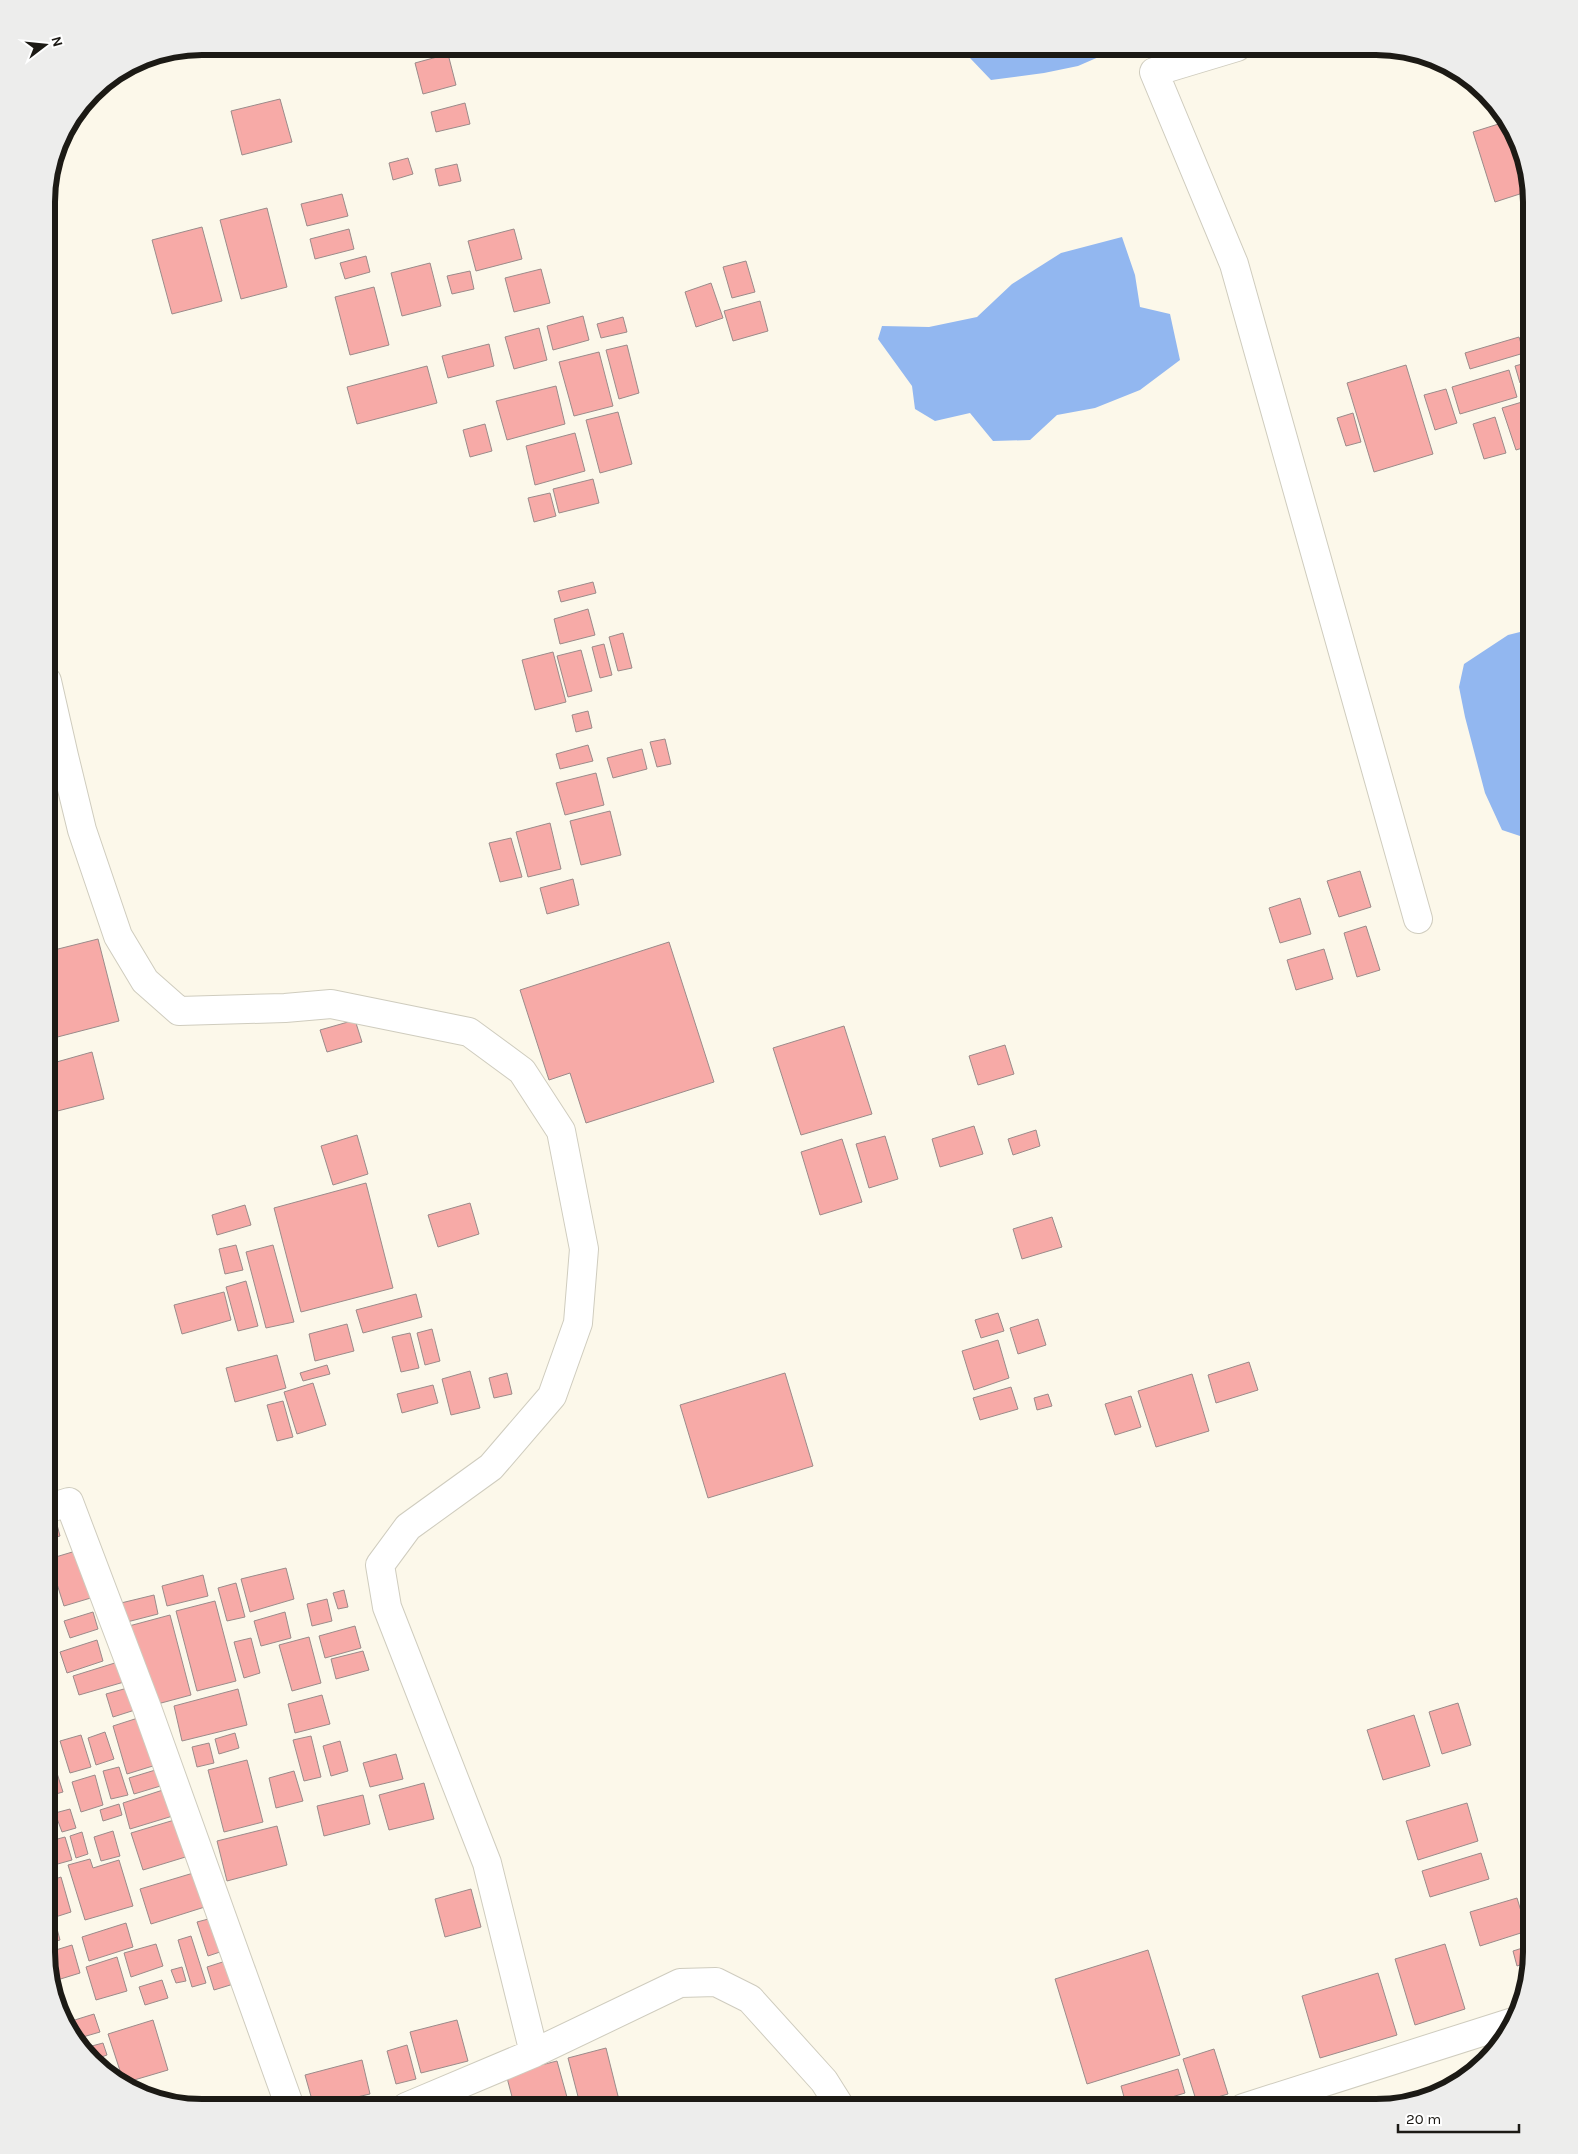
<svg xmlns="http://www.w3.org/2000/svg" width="1578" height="2154" viewBox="0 0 1578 2154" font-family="Karla,sans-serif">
  <rect width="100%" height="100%" fill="#fcf8ea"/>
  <!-- water -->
  <path fill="#92b7f0" d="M974,46H1124L1078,66L1044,73L991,80L970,58Z
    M1122,237L1135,275L1140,307L1170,314L1180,360L1140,390L1095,408L1057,415L1030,440L993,441L970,413L935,421L915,409L912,386L878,339L882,326L929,327L977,317L1012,284L1061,253Z
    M1532,629V840L1502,830L1485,793L1465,717L1459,687L1464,664L1508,635Z"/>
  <!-- building -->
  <path fill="#f7aaa7" stroke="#9b8b8a" d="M448,54L456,85L423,94L415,63Z
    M280,99L292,142L242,155L231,111Z
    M465,103L470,124L436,132L431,112Z
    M1508,121L1511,124L1529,191L1495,202L1473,132Z
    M408,158L413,174L393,180L389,163Z
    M457,164L461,181L439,186L435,169Z
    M342,194L348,216L307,226L301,204Z
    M267,208L287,287L241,299L220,220Z
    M202,227L222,301L172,314L152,240Z
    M349,229L354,249L315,259L310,239Z
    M514,229L522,259L476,271L468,241Z
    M366,256L370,272L345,279L340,263Z
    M746,261L755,292L732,298L723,267Z
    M430,263L441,306L402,316L391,273Z
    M541,269L550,303L514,312L505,278Z
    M470,271L474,289L452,294L447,276Z
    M711,283L723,318L696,327L685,292Z
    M374,287L389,345L350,355L335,297Z
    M760,301L768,331L733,341L724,311Z
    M583,316L589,340L553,350L547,326Z
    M623,317L627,332L601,338L597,324Z
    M539,328L547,360L514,369L505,337Z
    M1519,337L1524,353L1470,369L1465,353Z
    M489,344L494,366L448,378L442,356Z
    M627,345L639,393L619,399L606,350Z
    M599,352L613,406L574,416L559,362Z
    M1529,362L1532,379L1520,383L1515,366Z
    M1406,365L1433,454L1374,472L1347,383Z
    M427,366L437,403L357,424L347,387Z
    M1509,370L1517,397L1460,414L1452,387Z
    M556,386L565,424L507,440L496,401Z
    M1446,389L1457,423L1435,430L1424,395Z
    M1532,399V445L1516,450L1502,408Z
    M618,412L632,464L600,473L586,420Z
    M1353,413L1361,442L1346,446L1337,418Z
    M1495,417L1506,453L1484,459L1473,424Z
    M485,424L492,451L470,457L463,430Z
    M575,433L585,471L535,485L526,446Z
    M593,479L599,503L559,513L553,489Z
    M550,493L556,516L534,522L528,498Z
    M593,582L596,593L561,602L558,591Z
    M588,609L595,635L560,644L554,619Z
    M623,633L632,668L618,671L609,637Z
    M604,644L612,675L600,678L592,647Z
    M581,650L592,691L568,697L557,656Z
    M553,652L566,702L535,710L522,660Z
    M588,711L592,728L576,732L572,715Z
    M665,739L671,764L657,767L650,742Z
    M588,745L593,761L560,769L556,754Z
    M642,749L647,769L613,778L607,758Z
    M596,773L604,805L565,815L556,783Z
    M610,811L621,855L581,865L570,821Z
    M550,823L561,869L528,877L516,832Z
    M511,838L522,877L500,882L489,843Z
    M1360,871L1371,907L1339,917L1327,881Z
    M573,879L579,905L547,914L540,888Z
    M1300,898L1311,934L1280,943L1269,908Z
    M1366,926L1380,970L1357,977L1344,933Z
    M98,939L119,1021L46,1040V952Z
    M669,942L714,1082L586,1123L570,1073L549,1080L520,990Z
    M1324,949L1333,979L1296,990L1287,960Z
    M355,1020L362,1042L327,1052L320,1030Z
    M844,1026L872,1114L801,1135L773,1048Z
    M1005,1045L1014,1074L978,1085L969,1056Z
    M92,1052L104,1099L46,1114V1065Z
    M974,1126L983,1154L940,1167L932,1139Z
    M1036,1130L1040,1146L1013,1155L1008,1139Z
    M357,1135L368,1174L333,1185L321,1146Z
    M885,1136L898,1179L869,1188L856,1144Z
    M842,1139L862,1202L820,1215L801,1152Z
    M366,1183L393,1288L301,1312L274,1208Z
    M470,1203L479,1234L438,1247L428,1215Z
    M245,1205L251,1225L217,1235L212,1215Z
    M1052,1217L1062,1247L1022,1259L1013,1229Z
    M236,1245L243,1270L225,1274L219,1249Z
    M273,1245L294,1322L266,1328L246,1252Z
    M246,1281L258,1326L238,1331L226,1287Z
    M224,1292L231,1320L182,1334L174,1305Z
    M416,1294L422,1317L363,1333L356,1310Z
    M998,1313L1004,1331L981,1338L975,1320Z
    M1038,1319L1046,1345L1018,1354L1010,1328Z
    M347,1324L354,1351L315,1361L309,1334Z
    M432,1329L440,1361L425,1365L417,1333Z
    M410,1333L419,1368L401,1372L392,1337Z
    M998,1340L1009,1378L974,1390L962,1351Z
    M277,1355L286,1388L235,1402L226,1368Z
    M1249,1362L1258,1390L1216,1403L1208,1375Z
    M327,1365L330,1374L303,1381L300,1373Z
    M470,1371L480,1408L451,1415L442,1379Z
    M507,1373L512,1394L494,1398L489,1378Z
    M785,1373L813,1466L708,1498L680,1405Z
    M1192,1374L1209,1431L1156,1447L1138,1391Z
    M313,1383L326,1425L297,1434L284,1392Z
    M433,1385L438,1403L402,1413L397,1394Z
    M1011,1387L1018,1409L980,1420L973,1398Z
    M1048,1394L1052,1406L1037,1410L1034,1398Z
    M1131,1396L1141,1427L1115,1435L1105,1404Z
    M283,1401L293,1437L277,1441L267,1405Z
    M56,1521L60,1536L46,1540V1524Z
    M79,1550L94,1597L64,1606L49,1559Z
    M286,1568L294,1599L250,1612L241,1579Z
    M203,1575L208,1596L167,1606L162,1586Z
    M236,1583L245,1617L227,1621L218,1588Z
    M344,1590L348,1607L338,1609L333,1593Z
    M154,1595L158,1614L127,1622L121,1603Z
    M327,1599L332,1621L312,1626L307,1604Z
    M215,1601L236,1681L197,1691L176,1611Z
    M93,1612L98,1629L70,1638L64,1621Z
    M285,1612L291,1638L261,1646L254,1621Z
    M170,1615L191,1695L150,1706L129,1626Z
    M355,1626L361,1648L325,1658L319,1636Z
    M309,1637L321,1683L292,1691L279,1645Z
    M251,1638L260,1673L244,1678L234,1642Z
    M97,1640L103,1661L67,1673L60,1652Z
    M363,1651L369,1670L336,1679L331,1659Z
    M118,1662L124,1682L79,1695L73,1676Z
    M131,1687L138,1709L113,1717L106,1694Z
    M238,1689L247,1725L182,1741L174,1706Z
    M322,1695L330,1724L295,1733L288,1704Z
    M1458,1703L1471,1745L1442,1754L1429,1712Z
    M1414,1715L1430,1766L1383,1780L1367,1730Z
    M141,1717L156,1765L127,1774L113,1726Z
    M105,1732L114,1759L96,1765L88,1738Z
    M235,1733L239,1748L219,1754L215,1739Z
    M81,1735L91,1767L70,1773L60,1741Z
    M311,1736L321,1777L304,1781L293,1740Z
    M340,1741L348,1771L331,1776L323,1746Z
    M209,1743L214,1763L197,1767L192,1747Z
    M396,1754L403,1779L370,1787L363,1763Z
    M247,1760L263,1822L224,1832L208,1770Z
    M119,1767L128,1795L111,1799L103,1771Z
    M162,1768L167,1784L134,1794L129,1778Z
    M56,1770L63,1792L52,1795L46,1773Z
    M294,1771L303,1801L276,1808L269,1778Z
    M95,1775L103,1805L81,1812L72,1782Z
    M424,1783L434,1819L389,1830L379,1795Z
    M169,1788L176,1815L130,1829L123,1803Z
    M363,1795L370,1824L324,1836L317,1806Z
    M1467,1803L1478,1841L1418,1860L1406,1821Z
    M119,1804L122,1815L103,1821L100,1810Z
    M70,1809L76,1828L62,1832L55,1813Z
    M181,1818L192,1855L143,1870L131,1833Z
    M277,1826L287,1865L227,1881L217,1841Z
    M113,1831L120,1856L101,1861L94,1837Z
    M82,1832L88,1854L76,1858L70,1836Z
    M65,1837L72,1860L47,1867L46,1842Z
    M1481,1853L1489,1879L1430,1897L1422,1871Z
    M90,1859L93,1868L119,1860L133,1906L85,1920L68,1865Z
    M200,1871L211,1905L151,1924L140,1889Z
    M61,1877L71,1912L46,1920V1882Z
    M471,1889L481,1927L445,1937L435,1899Z
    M1517,1898L1527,1931L1480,1946L1470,1912Z
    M216,1917L226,1950L208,1956L197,1922Z
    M126,1923L133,1947L89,1961L82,1937Z
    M56,1925L60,1940L46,1944V1928Z
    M191,1936L206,1983L192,1987L178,1940Z
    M156,1944L163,1966L131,1977L124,1953Z
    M1445,1944L1465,2009L1415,2025L1395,1959Z
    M72,1945L80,1973L54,1981L46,1953Z
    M1532,1945L1529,1962L1517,1966L1513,1951Z
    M1148,1950L1180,2055L1087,2084L1055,1979Z
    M117,1957L127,1991L96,2000L86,1967Z
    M232,1959L240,1982L214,1990L207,1967Z
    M182,1967L186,1981L176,1983L171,1970Z
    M1378,1973L1397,2035L1320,2058L1302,1996Z
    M162,1980L168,1998L145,2005L139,1987Z
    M94,2014L100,2032L76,2039L67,2030L65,2023Z
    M153,2020L168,2070L124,2083L108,2034Z
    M457,2020L468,2061L421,2073L410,2032Z
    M103,2043L107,2055L96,2059L90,2053L88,2047Z
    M407,2045L416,2079L396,2084L387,2051Z
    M606,2048L619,2100L592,2108H581L568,2058Z
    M1214,2049L1228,2094L1197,2103L1183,2059Z
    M362,2060L370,2094L314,2107L305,2075Z
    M557,2061L570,2108H515L506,2074Z
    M1178,2069L1185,2093L1136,2108H1127L1121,2086Z"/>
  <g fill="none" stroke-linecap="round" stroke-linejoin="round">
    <!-- minor casing -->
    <g stroke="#cfccbe" stroke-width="30">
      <path id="minor" d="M1237,47L1154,72L1234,264L1418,919
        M47,681L64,756L48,759
        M64,756L82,830L118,936L145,981L179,1011L285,1008L331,1004L469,1032L522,1071L561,1131L584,1249L578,1323L552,1396L491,1467L408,1527L380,1565L387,1607L487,1863L534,2053
        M46,1509L69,1502L147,1708L290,2107
        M406,2107L534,2053L680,1983L716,1982L750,1999L824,2081L841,2108
        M1243,2108L1513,2022"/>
    </g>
    <!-- minor -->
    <use href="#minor" stroke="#fff" stroke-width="28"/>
  </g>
  <!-- crop -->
  <path d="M0 0H1578V2154H0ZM202 55H1376A147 147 0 0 1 1523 202V1952A147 147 0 0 1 1376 2099H202A147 147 0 0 1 55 1952V202A147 147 0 0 1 202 55Z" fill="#ededec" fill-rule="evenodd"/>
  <path fill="none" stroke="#1c1a15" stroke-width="6" d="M202 55H1376A147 147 0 0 1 1523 202V1952A147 147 0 0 1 1376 2099H202A147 147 0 0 1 55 1952V202A147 147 0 0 1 202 55Z"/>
  <!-- north arrow -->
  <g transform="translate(45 45) rotate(74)" stroke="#ffffff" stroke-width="4" paint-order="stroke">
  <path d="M0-4L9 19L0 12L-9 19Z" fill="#1c1a15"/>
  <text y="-8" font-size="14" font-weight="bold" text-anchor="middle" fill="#1c1a15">N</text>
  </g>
  <!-- scale -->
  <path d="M1398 2124v8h121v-8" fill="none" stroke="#1c1a15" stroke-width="2.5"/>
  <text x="1406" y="2124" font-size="15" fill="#1c1a15" stroke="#ffffff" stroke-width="4" paint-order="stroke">20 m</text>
</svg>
